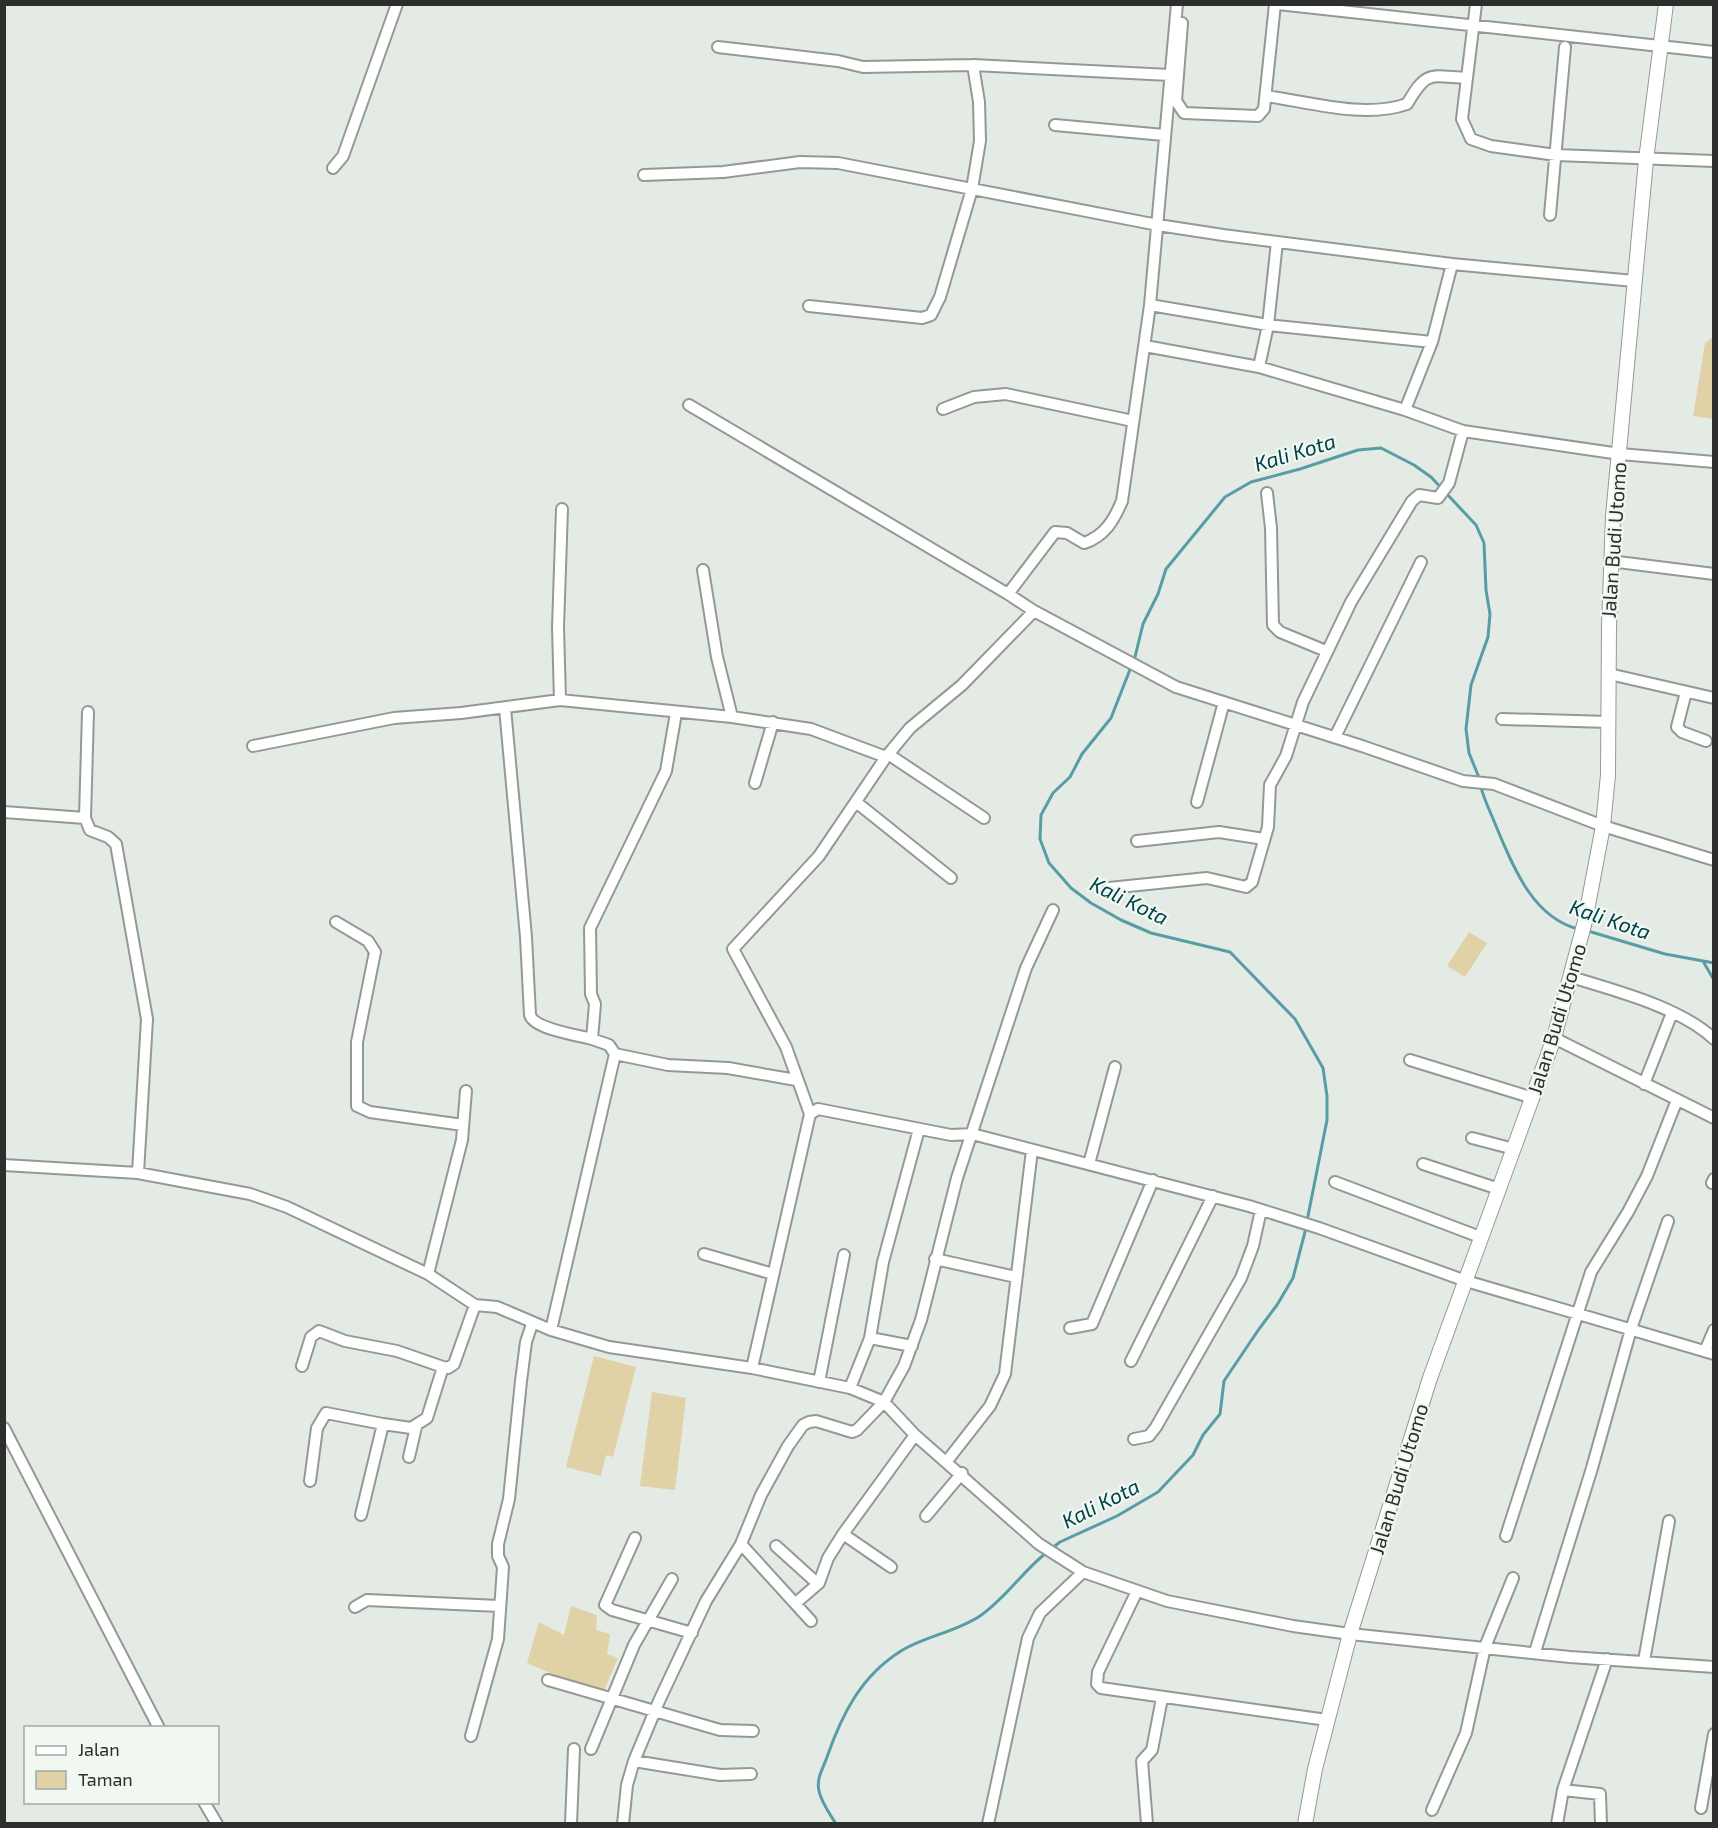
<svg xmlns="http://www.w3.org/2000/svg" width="1718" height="1828" viewBox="0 0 1718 1828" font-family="'Exo 2',sans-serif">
  <rect width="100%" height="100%" fill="#e4ebe4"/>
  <!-- green -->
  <path fill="#e1d1a6" d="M1713,337V419L1693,416L1705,343Z
    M1469,932L1487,943L1465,977L1447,966Z
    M594,1356L636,1367L613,1457L606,1455L601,1476L566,1467Z
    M652,1392L686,1398L675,1490L640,1486Z
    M571,1606L597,1615L596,1630L610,1634L607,1654L618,1658L602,1695L563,1686L564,1679L527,1663L539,1622L564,1635Z"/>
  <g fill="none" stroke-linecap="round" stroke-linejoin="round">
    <!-- stream -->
    <path stroke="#589da5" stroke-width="3" d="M1134,661L1143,624L1158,594L1166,569L1225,497L1251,482L1300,469L1358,450L1381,448L1414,465L1431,477L1476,525L1484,543L1486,590L1490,614L1488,637L1471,685L1466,729L1469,753L1480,780
      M1131,667L1111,718L1082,754L1070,777L1053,793L1041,815L1040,839L1049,863L1071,888L1091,903L1121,920L1151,933L1230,952L1295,1019L1323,1068L1327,1096V1120L1307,1221
      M1481,787C1484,800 1491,813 1496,826C1513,866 1532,917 1578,929
      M1588,931L1665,954L1714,963
      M1704,963L1714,980
      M1051,1549L1060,1542L1117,1516L1158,1492L1193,1455L1203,1435L1220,1414L1224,1381L1259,1329L1277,1305L1293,1278L1306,1228
      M836,1824C830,1814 821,1802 819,1791C816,1778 823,1769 827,1757C842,1714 861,1676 901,1651C923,1637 956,1632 980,1616C1006,1598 1022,1572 1046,1553"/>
    <!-- minor casing -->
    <g stroke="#939a94" stroke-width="14">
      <path id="minor" d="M1177,4L1150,305L1122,501C1114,520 1105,536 1084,543L1067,533L1055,532L1008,594L1034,611L1176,687L1362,746L1463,781L1494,784L1603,826L1714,860
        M1278,4L1714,52
        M1476,4L1462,119L1471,139L1491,146L1556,155L1714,161
        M1182,23L1176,101L1184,113L1258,116L1264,109L1275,4
        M718,47L838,61L863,67L973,65L1170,75
        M1266,96C1310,102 1364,119 1407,104C1427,70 1429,76 1466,78
        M1055,125L1164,135
        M333,168L343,156L397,4
        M644,175L723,172L800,162L838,163L1158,225L1223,235L1452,264L1634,281
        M1550,215L1565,47
        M1150,305L1268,325L1432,342L1452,264
        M809,306L922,318L931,315L940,297L972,189L980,141L979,102L973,65
        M1145,346L1259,367L1405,410L1463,431L1620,454L1714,462
        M1259,367L1268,325L1277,242
        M689,405L1008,594
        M943,409L974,397L1006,394L1133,421
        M1405,410L1432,342
        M1267,493L1271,528L1273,625L1280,632L1326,651
        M1610,561L1714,574
        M703,570L717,657L732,717
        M1609,674L1714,698
        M1686,692L1677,727L1682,732L1706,741
        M560,700L558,627L562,509
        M505,708L526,937L530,1015C534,1029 577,1035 592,1039
        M88,712L85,818L90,830L108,837L116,844L147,1019L138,1173
        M1502,719L1609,722
        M1335,737L1421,562
        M253,746L394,718L461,713L560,700L732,717L811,729L886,757
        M888,754L984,818
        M755,783L773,722
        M856,802L951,878
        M1197,802L1224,702
        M4,812L85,818
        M1137,841L1219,832L1264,839
        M1109,888L1207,878L1246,887L1252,882L1268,827L1270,785L1286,756L1303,702L1351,602L1412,501L1419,495L1438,498L1449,483L1463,431
        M336,922L368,941L375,952L357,1042V1106L370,1112L463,1125
        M1571,977C1616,991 1680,1007 1714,1039
        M1554,1038L1714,1118
        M615,1054L668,1065L728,1068L796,1080
        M1410,1060L1533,1098
        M1644,1084L1672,1013
        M810,1114L786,1047L733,949L819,856L886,757L910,728L962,685L1034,611
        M1472,1138L1514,1149
        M1089,1164L1115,1067
        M1423,1164L1499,1189
        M4,1165L138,1173L250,1194L287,1207L428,1274L475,1305L497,1307L551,1330L609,1347L752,1368L850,1388L884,1402L915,1435L1039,1544L1083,1572L1167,1601L1293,1626L1350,1634L1570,1657L1714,1667
        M1335,1182L1480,1237
        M1712,1183L1714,1179
        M704,1254L773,1274
        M935,1259L1016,1277
        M428,1274L462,1140L466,1091
        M1070,1328L1092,1324L1153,1180
        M551,1330L615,1054L609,1045L592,1039L595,1004L591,994L590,928L666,771L676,713
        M870,1338L912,1346
        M1705,1351L1714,1330
        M1131,1361L1213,1196
        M302,1366L311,1337L319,1331L345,1341L397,1351L443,1367
        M752,1368L810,1114L818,1109L951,1135L972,1134L1249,1206L1319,1228L1466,1281L1714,1354
        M819,1382L844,1255
        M850,1388L870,1338L883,1262L919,1129
        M383,1424L411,1428L427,1418L443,1367L448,1368L454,1364L475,1305
        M4,1428L159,1728
        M1134,1439L1149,1436L1156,1427L1241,1278L1253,1246L1261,1210
        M409,1457L416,1427
        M947,1461L990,1406L1005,1374L1032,1150
        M310,1481L317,1428L326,1413L383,1424L361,1515
        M926,1516L962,1473
        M843,1534L891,1567
        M1506,1536L1591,1272L1628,1212L1647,1176L1677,1100
        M635,1538L605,1605L612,1610L692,1633
        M741,1544L811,1621
        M776,1546L818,1584
        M1137,1591L1098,1672L1097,1684L1101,1688L1327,1720
        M797,1602L819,1583L828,1558L843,1534L915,1435
        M355,1607L367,1600L499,1606
        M1535,1652L1592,1468L1631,1329L1668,1221
        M1644,1661L1669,1521
        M548,1680L720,1730L753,1731
        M471,1736L498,1639L503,1567L498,1556V1544L509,1499L521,1381L526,1342L532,1324
        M591,1749L634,1645L672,1579
        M634,1761L720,1775L751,1774
        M1563,1790L1600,1794L1601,1824
        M204,1802L217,1824
        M1701,1808L1714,1734
        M1432,1810L1466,1733L1485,1647L1513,1578
        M571,1824L574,1749
        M623,1824L627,1785L634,1761L659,1701L706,1601L741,1544L761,1495L788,1446L803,1425L809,1422L816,1421L852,1432L857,1430L884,1402L904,1366L921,1320L957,1178L1026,968L1053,910
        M988,1824L1028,1638L1040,1613L1083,1572
        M1147,1824L1142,1761L1152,1750L1162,1698
        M1557,1824L1563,1790L1607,1659"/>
    </g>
    <!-- tertiary casing -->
    <g stroke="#939a94" stroke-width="16">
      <path id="tertiary" d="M1305,1824L1315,1769L1350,1634L1430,1378L1554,1038L1585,921L1603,826L1608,775L1609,626L1613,516L1646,160L1666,4"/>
    </g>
    <!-- minor -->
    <use href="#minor" stroke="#fff" stroke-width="10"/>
    <!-- tertiary -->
    <use href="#tertiary" stroke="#fff" stroke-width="14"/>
  </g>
  <g text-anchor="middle" stroke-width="4.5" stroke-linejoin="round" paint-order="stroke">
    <!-- street labels -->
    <g font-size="20" fill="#2c2f2c" stroke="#f1f8f2">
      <text transform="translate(1614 540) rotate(-86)" y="7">Jalan Budi Utomo</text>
      <text transform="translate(1557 1019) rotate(-73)" y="7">Jalan Budi Utomo</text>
      <text transform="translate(1399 1479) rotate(-73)" y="7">Jalan Budi Utomo</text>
    </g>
    <!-- water labels -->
    <g font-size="21" font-style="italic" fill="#004349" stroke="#f1f8f2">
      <text transform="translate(1295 453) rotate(-17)" y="7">Kali Kota</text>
      <text transform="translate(1129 901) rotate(26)" y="7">Kali Kota</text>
      <text transform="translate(1610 920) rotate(19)" y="7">Kali Kota</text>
      <text transform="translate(1101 1504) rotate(-27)" y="7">Kali Kota</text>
    </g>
  </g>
  <!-- border -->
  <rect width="1718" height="1828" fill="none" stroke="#2c2f2c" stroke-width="12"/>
  <!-- legend -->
  <rect x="24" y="1726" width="195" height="78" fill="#f1f8f2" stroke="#a2a8a3" stroke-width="1.5"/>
  <rect x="36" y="1746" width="30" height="9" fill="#ffffff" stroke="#a2a8a3" stroke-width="1.5"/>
  <text x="78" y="1756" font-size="18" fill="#2c2f2c">Jalan</text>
  <rect x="36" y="1771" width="30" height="18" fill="#e1d1a6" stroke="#a2a8a3" stroke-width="1.5"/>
  <text x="78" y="1786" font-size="18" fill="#2c2f2c">Taman</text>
</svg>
